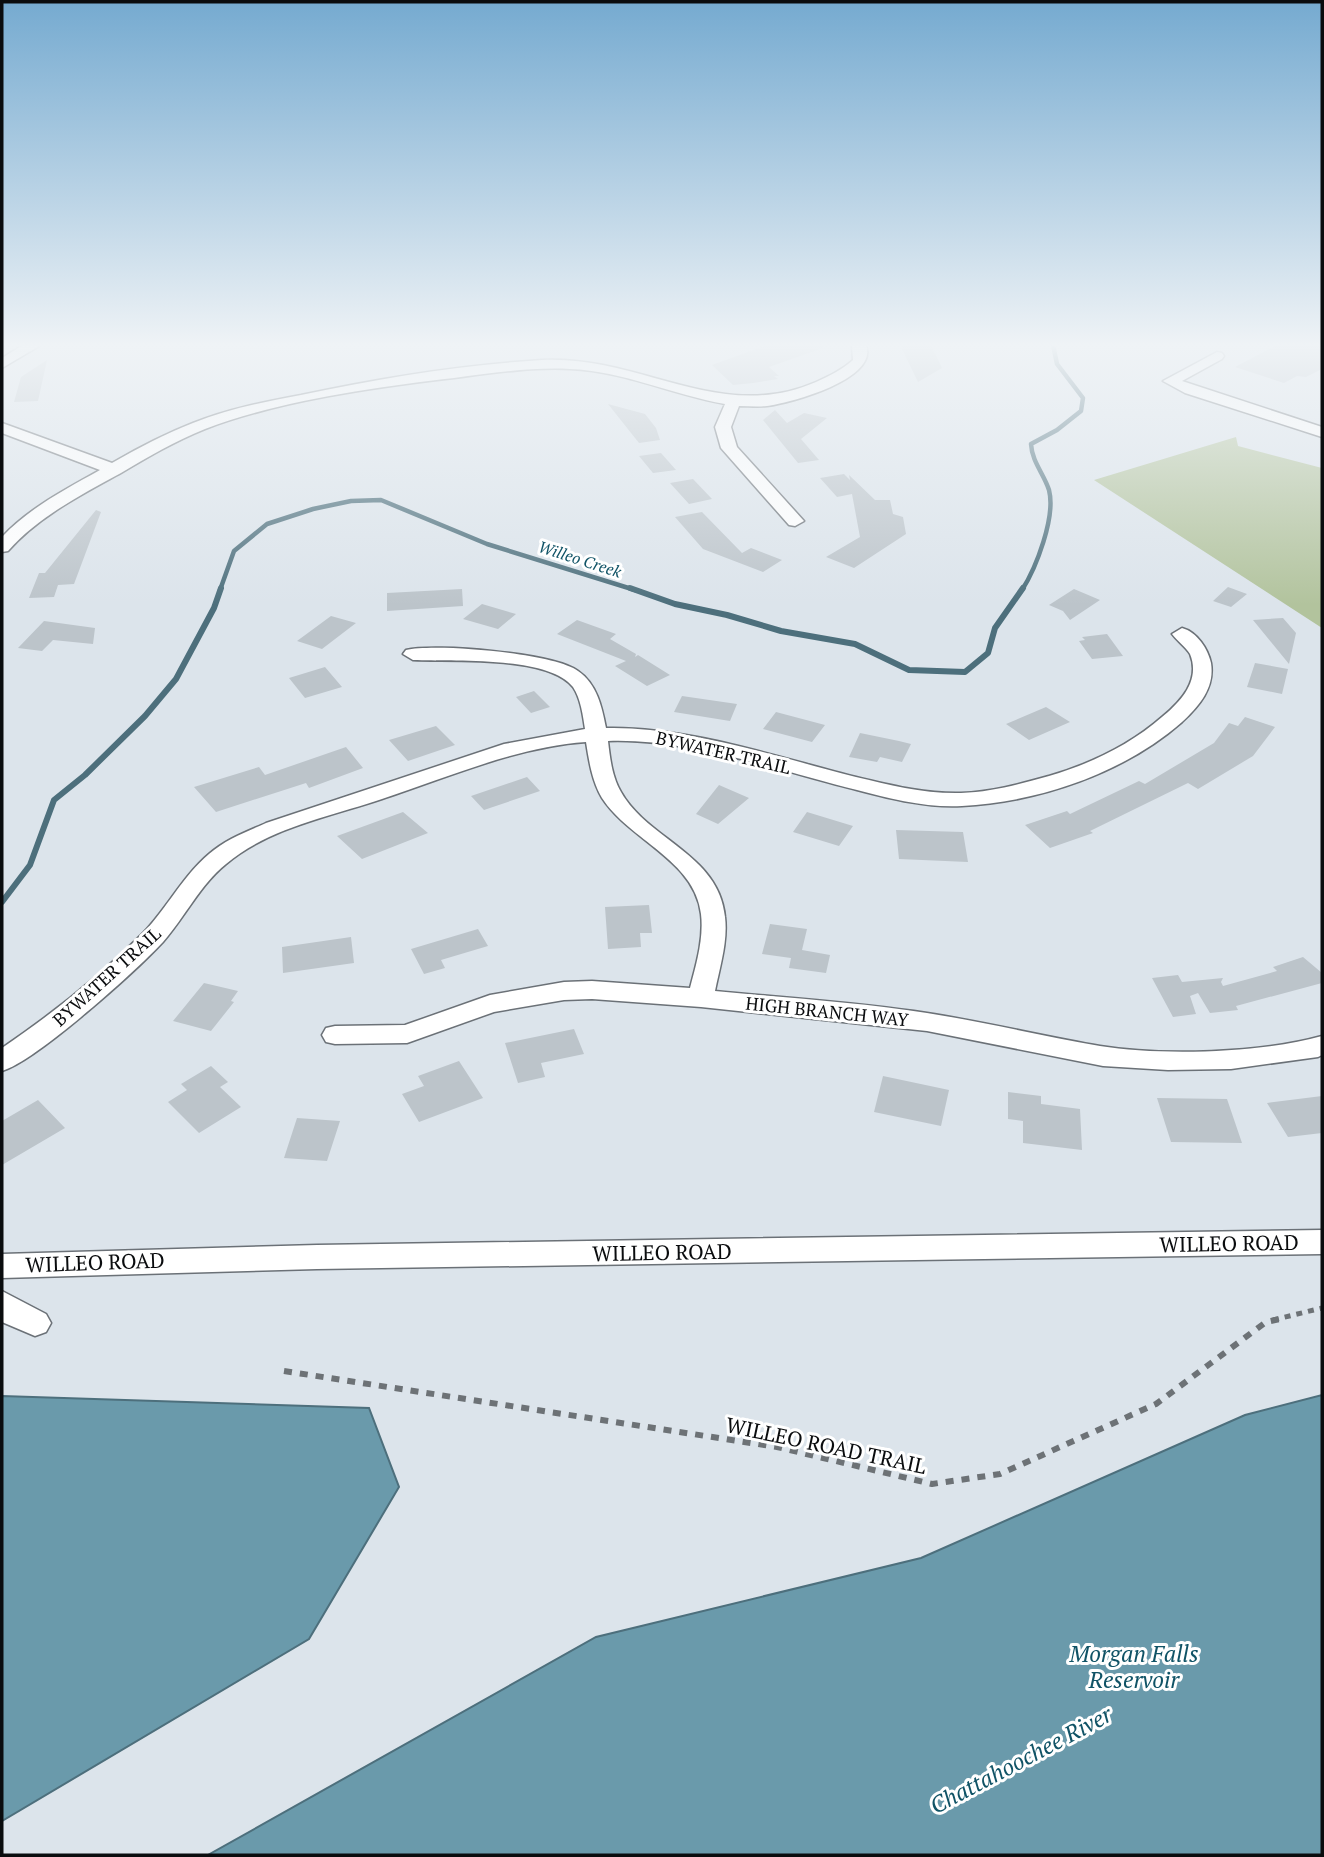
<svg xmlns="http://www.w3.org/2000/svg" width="1324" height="1857" viewBox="0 0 1324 1857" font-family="'PT Serif',serif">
  <rect width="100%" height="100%" fill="#dce4eb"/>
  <!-- green -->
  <path fill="#b2c39d" d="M1236,437L1238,446L1322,468V628L1094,480Z"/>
  <!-- water -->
  <path fill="#6a9aab" stroke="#4d6f7c" stroke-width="2" d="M1322,1395V1855H208L596,1637L921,1558L1245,1415Z
    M2,1396L369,1408L399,1487L309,1639L2,1821Z"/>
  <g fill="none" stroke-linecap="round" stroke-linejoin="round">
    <!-- stream-far1 -->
    <path stroke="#4d6f7c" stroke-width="4.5" d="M220,590L234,551L267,524L313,509L351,501L381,500L487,544L635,590
      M1022,590C1036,568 1056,517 1049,490C1044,474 1032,462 1031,444L1057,430L1081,411L1083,398L1057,364L1053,345"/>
    <!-- stream -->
    <path stroke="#4d6f7c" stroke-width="6" d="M630,588L675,604L727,615L781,631L855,644L909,670L965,672L988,653L995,628L1023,588
      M2,902L30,865L54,800L85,775L145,716L176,679L214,608L221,588"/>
  </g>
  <!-- building -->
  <path fill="#bcc4ca" d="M767,345H822L823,348L769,367L779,376H774L778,379L753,383L733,385L712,365Z
    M900,345H931L942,368L918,382Z
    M1277,345H1322V369L1306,377L1297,376L1284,383L1235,367Z
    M47,360L38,401L14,402L21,377Z
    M608,404L645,414L656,428L660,440L639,443Z
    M775,410L787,423L804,413L827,418L801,439L819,460L798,463L763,420Z
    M661,453L676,470L653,473L639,456Z
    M844,474L850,480L849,475L875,500H890L893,514L903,517L906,534L854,568L826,557L860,537L852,494L837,497L820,478Z
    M693,479L712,499L689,504L670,483Z
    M96,510L101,512L74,584L58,585L54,597L29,598L39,573H45Z
    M702,512L742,553L751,548L782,560L763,572L703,549L675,517Z
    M1228,587L1247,594L1231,607L1213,601Z
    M462,589L463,606L387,611V593Z
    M1074,589L1100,600L1070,620L1063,611L1049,605Z
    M482,604L516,614L498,629L463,619Z
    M331,616L356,623L322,649L297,641Z
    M1283,618L1296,633L1289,664L1253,620Z
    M577,620L616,634L610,639L636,654L635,657L638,655L670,675L647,686L615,666L626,661L557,634Z
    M44,621L95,628L93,644L53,640L42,651L18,648Z
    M1107,634L1123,656L1092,659L1079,641L1085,640L1082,637Z
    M1255,663L1288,669L1282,694L1247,687Z
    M325,667L342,687L305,698L289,678Z
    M534,691L550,707L531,713L516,697Z
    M682,696L737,704L730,721L674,712Z
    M1046,707L1070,722L1029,740L1006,724Z
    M776,712L825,725L812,742L763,729Z
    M1245,717L1275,727L1253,756L1198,789L1188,783L1090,831L1093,833L1050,848L1025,825L1067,811L1070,814L1139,781L1145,784L1214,743L1229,723L1238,726Z
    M436,726L455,745L408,761L389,740Z
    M860,733L899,741L911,744L902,762L880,757L877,762L849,757Z
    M346,747L363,768L309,788L306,783L216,812L194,787L259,767L265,775Z
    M527,777L540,791L484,810L471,796Z
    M719,785L749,798L718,824L696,814Z
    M403,812L428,833L362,859L337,836Z
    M807,812L853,826L839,846L793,832Z
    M896,830L963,832L968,862L899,859Z
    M649,905L652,933H640L641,947L608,949L605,907Z
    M770,924L807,929L802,950L830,955L826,973L789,968L791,958L762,954Z
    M478,929L488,946L441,960L445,968L424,974L411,949Z
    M351,937L354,963L283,973L282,947Z
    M1303,957L1322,973V983L1236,1006L1238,1010L1210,1013L1198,993L1190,996L1196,1014L1173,1017L1152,978L1178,975L1182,982L1223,978L1221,982L1223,986L1277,971L1273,967Z
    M204,983L238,991L231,1001L234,1002L211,1031L173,1021Z
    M574,1029L584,1054L541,1063L545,1077L518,1083L505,1043Z
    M459,1061L483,1098L419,1122L402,1094L424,1086L418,1076Z
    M211,1066L228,1082L220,1087L241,1107L199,1133L168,1102L187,1090L181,1084Z
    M883,1076L949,1090L941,1126L874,1112Z
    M1008,1092L1041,1096V1104L1080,1109L1082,1150L1023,1143V1121L1008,1119Z
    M1322,1096V1133L1288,1137L1267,1103Z
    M1157,1098L1227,1099L1242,1143L1171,1142Z
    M38,1100L65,1128L2,1165V1121Z
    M297,1118L340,1121L327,1161L284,1158Z"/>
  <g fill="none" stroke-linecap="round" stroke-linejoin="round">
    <!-- minor casing -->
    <g stroke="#6b7177" stroke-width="3">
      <path id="minor" d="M23,345H41L2,368V358Z
        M852,345H866C879,379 791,403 767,406C758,407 748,406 739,406L731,427L737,447L804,521L795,526L789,525L721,448L715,427L725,404C673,395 623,371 570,369C532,367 492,373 454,378C376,387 278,401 205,429C175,441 148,457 121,473C81,495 39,516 8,551L2,552V537C29,508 66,489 100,470L2,433V423L112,463C138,448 165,434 193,423C227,409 264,402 301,395C380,378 461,365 542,360C641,355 720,424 816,382C829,376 842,370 853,360Z
        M1217,352L1222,353L1224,356L1222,359L1182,381L1322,427V437L1185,393L1163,381Z
        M1182,628C1197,632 1208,649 1211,663C1215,688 1199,706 1182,722C1124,773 1039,802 962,806C927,808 891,799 857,790C781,771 686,738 608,741C610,758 612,777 621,792C648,840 719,854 725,917C728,941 720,966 715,991C786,998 857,1002 927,1013C985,1022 1042,1036 1100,1046C1162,1056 1261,1053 1322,1036V1055L1318,1057L1231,1069L1168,1070L1103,1066L927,1031L701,1007L592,999L564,1000L494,1012L407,1043L335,1044L326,1042L322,1035L326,1028L335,1026L405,1025L490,995L564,982L592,981L690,988C696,965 704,939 701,914C695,860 629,840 602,798C592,781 589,761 586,742C516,747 449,777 382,799C332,816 268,828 226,864C200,885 185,917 163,942C136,971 36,1061 2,1071V1048C52,1014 101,975 144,932C167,908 183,876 209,854C226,839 246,832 266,823L504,744L585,729C583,716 581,699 573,687C548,655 451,662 413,660L403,654L406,650C435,643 554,653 578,671C597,684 602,707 606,728C686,726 777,757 856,777C890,785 925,794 961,793C992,792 1020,784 1049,776C1090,764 1130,745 1162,717C1180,702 1201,681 1190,654C1186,647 1177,641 1172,634Z
        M1322,1230V1254L317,1269L2,1278V1254L317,1245Z
        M2,1291L46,1314L51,1323L46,1332L35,1336L2,1322Z"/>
    </g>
    <!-- path-far1 -->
    <path stroke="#6d7276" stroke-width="5" stroke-dasharray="6 6" stroke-linecap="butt" d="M1273,1320L1322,1308"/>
    <!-- path -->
    <path stroke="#6d7276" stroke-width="6" stroke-dasharray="8 8" stroke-linecap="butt" d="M284,1371L777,1447L932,1484L1000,1474L1156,1404L1266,1322L1280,1319"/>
    <!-- minor -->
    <use href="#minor" fill="#fff" fill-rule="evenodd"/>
  </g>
  <!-- sky -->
  <linearGradient id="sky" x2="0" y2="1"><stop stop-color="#75aad0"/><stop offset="0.57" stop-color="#eff3f6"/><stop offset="1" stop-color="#eff3f6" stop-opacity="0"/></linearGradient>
  <rect width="1324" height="605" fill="url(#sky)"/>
  <g text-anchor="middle" stroke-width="6" stroke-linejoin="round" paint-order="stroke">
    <!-- far-water labels -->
    <g font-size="16" font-style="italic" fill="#105366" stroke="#fff">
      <text transform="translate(580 559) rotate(18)" y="6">Willeo Creek</text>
    </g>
    <!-- street labels -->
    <g font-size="18" fill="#0a0c0e" stroke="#fff">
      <text transform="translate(723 753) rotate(13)" y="6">BYWATER TRAIL</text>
      <text transform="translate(107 977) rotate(-42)" y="6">BYWATER TRAIL</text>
      <text transform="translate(827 1012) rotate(6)" y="6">HIGH BRANCH WAY</text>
    </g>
    <!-- near-street labels -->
    <g font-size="21" fill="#0a0c0e" stroke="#fff">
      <text transform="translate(1229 1244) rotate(-1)" y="7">WILLEO ROAD</text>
      <text transform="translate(662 1253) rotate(-1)" y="7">WILLEO ROAD</text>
      <text transform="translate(95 1263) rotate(-2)" y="7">WILLEO ROAD</text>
      <text transform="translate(826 1446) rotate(12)" y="7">WILLEO ROAD TRAIL</text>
    </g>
    <!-- near-water labels -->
    <g font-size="23" font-style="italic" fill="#105366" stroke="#fff">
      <text x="1134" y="1662">Morgan Falls<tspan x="1134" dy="26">Reservoir</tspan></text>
      <text transform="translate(1021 1760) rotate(-28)" y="8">Chattahoochee River</text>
    </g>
  </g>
  <!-- border -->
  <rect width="1324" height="1857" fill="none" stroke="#0a0c0e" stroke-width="7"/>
</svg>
